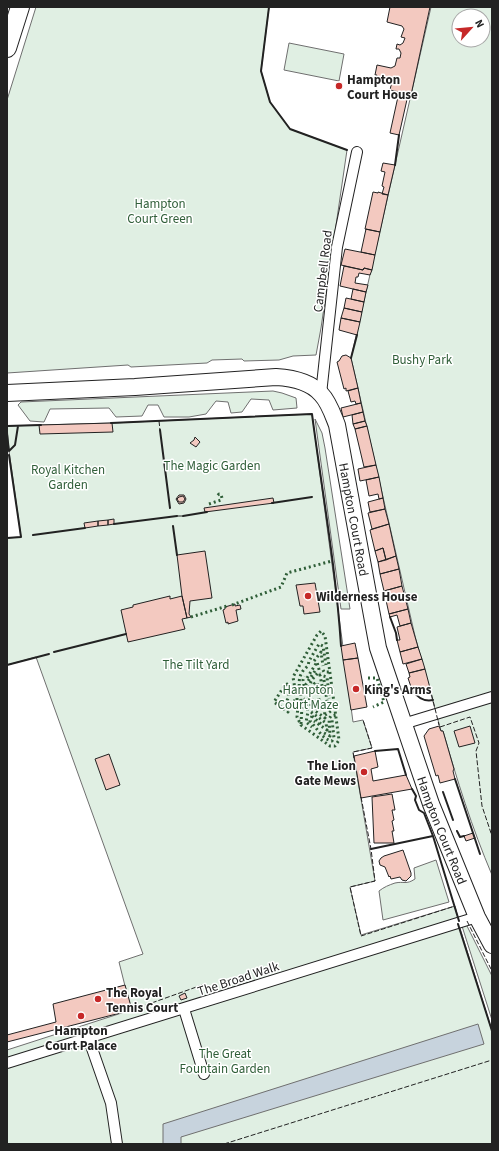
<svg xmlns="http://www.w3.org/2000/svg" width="499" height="1151" viewBox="0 0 499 1151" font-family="'Source Sans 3',sans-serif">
  <rect width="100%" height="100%" fill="#fff"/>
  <!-- green -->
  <path fill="#e0efe3" stroke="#6f6f6f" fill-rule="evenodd" d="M36,7H269L261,71L270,102L290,129L347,150L321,328L316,355L293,356L279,360L244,361L242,359L212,360L207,363L131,367L128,365L7,373V100Z
    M431,7H492V875C472,828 457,780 443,731H441L415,636L351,358ZM459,16H483V40H459Z
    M289,43L344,54L339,81L284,70Z
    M273,391L282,393L296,398L297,408L273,410L269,400L251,399L242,412L231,413L228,402L216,401L206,414L189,417H164L158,405H148L142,416L116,417L109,408L50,409L44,422L30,421L18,405L21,402Z
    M312,414L353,722L363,720L372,748L353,752L375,881L350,887L361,935L455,906L459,922H458L492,1031V1144H7V1050L131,1010L119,962L143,954L36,657L7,665V538L21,537L9,451L7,426L112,423Z
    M315,419L322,433L325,448L350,609H341Z
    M436,860L449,902L383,920L379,891C384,887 389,885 395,883C404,881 406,885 415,879L414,868Z
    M465,922L492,976V1020L461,923Z"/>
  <!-- water -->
  <path fill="#c7d3dd" stroke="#6f6f6f" d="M478,1024L484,1044L181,1137V1144H163V1124Z"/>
  <!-- building -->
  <path fill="#f3c9c0" stroke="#222" d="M390,7H430L411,95H408L399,135L390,133L399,92L390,90L393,77L387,78V80L376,77L377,75H375L377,65L391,68L395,66L397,58H400L401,53L399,49H396L397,44L400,45L403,43L405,38L401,37L404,29L402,26L387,22Z
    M383,163L395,165L388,195L382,194L384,187L382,186L385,172L381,171Z
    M373,192L378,193V192L388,195L380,232L365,229Z
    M366,229L380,232L375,255L361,252Z
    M345,249L375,255L372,270L364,268L363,270L341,265Z
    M344,266L363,270L364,268L372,270L370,275L359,273L358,277H356L355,283L368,285L366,292L340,286Z
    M353,289L366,292L364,302L351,299Z
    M346,298L364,302L362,312L344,308Z
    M344,308L362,312L360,322L341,318Z
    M341,318L360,322L357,335L339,330Z
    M346,355L351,358L358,388L346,391V388L344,389L337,362L339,361L342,356Z
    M358,388L361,403L356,404L355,401L351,402L348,391Z
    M361,403L363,412L343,417L341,408Z
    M363,412L365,421L353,424L352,415Z
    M365,421L367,426L355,429L353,424Z
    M112,423L113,432L40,434L39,425Z
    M367,426L376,465L364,467L355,429Z
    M195,437L200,442L196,447L190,443L194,440Z
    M376,465L379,477L360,481L358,469Z
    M379,477L383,498L379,499L378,494L369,496L366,480Z
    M179,495H184L186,499L184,503L179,504L176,499Z
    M183,496L185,499L183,502H179L177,499L179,497Z
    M273,498L274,503L205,512L204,508Z
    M383,498L385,509L370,512L368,502Z
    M385,509L389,524L372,529L368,513Z
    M114,519V524L108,525V520Z
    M108,520V525L98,526V521Z
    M98,521V526L85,528L84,523Z
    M389,524L396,556L386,560L383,548L375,551L370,530Z
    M383,548L386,560L378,562L375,551Z
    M205,551L212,598L190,601L189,614L191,617L187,618L182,596L177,555Z
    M396,556L399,569L380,574L378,562Z
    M399,569L402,586L384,591L380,574Z
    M315,583L320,612L304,614L303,606H300L296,585Z
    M402,586L408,609L389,614L384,591Z
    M170,596V599L182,596L187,618L182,619L185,629L128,642L121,610L133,607V605Z
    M235,604V606L240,605L241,609L236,610L238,621L228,624V622L226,623L223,610L225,609V607Z
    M408,609L411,623L400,626L397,615L390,617L389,614Z
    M411,623L418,647L400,652L397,640H400L397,627Z
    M355,643L358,658L343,660L341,646Z
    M418,647L422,659L403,664L400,652Z
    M358,658L367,707L351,710L343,660Z
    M422,659L425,669L409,673L406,664Z
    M425,669L430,688L415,691L414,689L412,690L408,678L410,677L409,673Z
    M439,726L441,731H443L454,769L453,771L455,779L440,783L438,775L436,776L424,736L429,729Z
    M470,726L475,743L459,747L454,731Z
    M375,751L378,767L371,769L373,781L406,775L412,789L361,798L354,756Z
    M109,754L120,785L106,790L95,759Z
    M392,794L395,810H392L394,820L392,821L394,831H392L394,843H374L372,797Z
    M473,833L475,838L466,841L464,836Z
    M403,850L411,873V876L406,881L402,880L400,877L391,879L390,876L389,877L385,867L380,865L379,861L381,858L384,856Z
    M125,985L132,1010L7,1042V1035L56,1022L53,1004Z
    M185,993L187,998L181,1000L179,996Z"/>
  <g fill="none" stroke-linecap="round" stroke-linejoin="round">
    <!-- street casing -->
    <g stroke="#222" stroke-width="12">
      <path id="street" d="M321,394L337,247L357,152
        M403,724L492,697
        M184,1009L204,1074
        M88,1037L111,1103L117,1144
        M7,1063L477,917"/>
    </g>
    <!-- primary casing -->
    <g stroke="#222" stroke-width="18">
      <g id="primary">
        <path id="s1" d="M7,393L135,387L276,377C292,378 310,381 321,394C329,402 333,415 337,425L378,648L431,804L477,917L492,945"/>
      </g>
    </g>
    <!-- highway casing -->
    <g stroke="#222" stroke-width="20">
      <path id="highway" d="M7,48L20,7"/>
    </g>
    <!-- street -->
    <use href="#street" stroke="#fff" stroke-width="10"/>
    <!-- primary -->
    <use href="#primary" stroke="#fff" stroke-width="16"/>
    <!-- highway -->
    <use href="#highway" stroke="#fff" stroke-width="18"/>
    <!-- hedge -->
    <path stroke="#2f5e38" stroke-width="3" stroke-dasharray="2 3" stroke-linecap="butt" d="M209,504L221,500L222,498L221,495L219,494L217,496
      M232,605L281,587L287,573L332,561
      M191,617L227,606
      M314,661L321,652L323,666
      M323,670L324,672H330
      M315,671L306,684V692L309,691C309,682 313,678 319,672
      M307,678L317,662L320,673
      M368,678H377L384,702L373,707
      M324,680L328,708
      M287,684L289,696L286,703L290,706L288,712L274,702L285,685Z
      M304,686L303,680L304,676
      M323,691L320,675L327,677L329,694L333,693
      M301,694L312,693L314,684L317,682L320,710L314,707L312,698L305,699L308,712L306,722L312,727
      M296,695L293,677L317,635L321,631L325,636L339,740L335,746H330L301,725L297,717L298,706
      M293,701H297V698
      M301,701C300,686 295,676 308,666L309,661L319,644L323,646L326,665
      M311,704V708L325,718L324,701
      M311,712L326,723L327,730L314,721
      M325,715L331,711L329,698
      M312,716L310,721C317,728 322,739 332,741L334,738L332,720
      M312,716L321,724
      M301,724L302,706
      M324,733L330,736L329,719L331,716L336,715"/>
    <!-- fence -->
    <path stroke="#222" stroke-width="1" stroke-dasharray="5 2" stroke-linecap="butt" d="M159,421L160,430
      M177,516H183
      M430,688L439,725
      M440,727L470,717L479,743L476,751L482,806L492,836
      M354,758L353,752L372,748L363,720
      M361,797L371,849L375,881L350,887L361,936L455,906
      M467,921L492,971
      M132,1010L202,985
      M224,1144L492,1060"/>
    <!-- wall -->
    <path stroke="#222" stroke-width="2" d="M269,7L261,71L270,102L290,129L347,150
      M395,165L399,135
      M351,358L357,335
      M111,423L312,414C322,491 336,568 341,646
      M7,426L41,425
      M160,430L170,508
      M7,434L9,451
      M9,451L15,445L18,426
      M272,503L312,497
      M183,516L207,512
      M114,524L177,516
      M173,526L177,555
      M33,535L85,528
      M7,538L21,537L9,455
      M390,617L396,633L397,640
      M54,652L126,634
      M7,665L49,654
      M412,690C417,697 424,702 433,700
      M375,751L398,749L406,775
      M455,779L480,854
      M412,789L416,796L415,800L419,810L424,813L433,836L459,921
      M443,792L453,820
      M457,831L460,837L464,836
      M371,849L433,836
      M458,924L492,1031"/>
  </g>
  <!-- markers -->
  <g fill="#c62828" stroke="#fff" stroke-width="1.5">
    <circle cx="339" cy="86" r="4"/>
    <circle cx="308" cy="596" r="4"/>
    <circle cx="356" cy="689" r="4"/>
    <circle cx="364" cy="772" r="4"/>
    <circle cx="98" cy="999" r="4"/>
    <circle cx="81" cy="1016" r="4"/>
  </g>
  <g text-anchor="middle" stroke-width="3" stroke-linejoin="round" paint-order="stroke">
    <!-- poi labels -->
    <g font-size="13" font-weight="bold" fill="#222" stroke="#fff" text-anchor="start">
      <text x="347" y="84">Hampton<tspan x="347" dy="15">Court House</tspan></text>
      <text x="316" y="601">Wilderness House</text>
      <text x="364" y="694">King's Arms</text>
      <text x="356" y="770" text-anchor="end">The Lion<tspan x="356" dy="15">Gate Mews</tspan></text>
      <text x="106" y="997">The Royal<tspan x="106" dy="15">Tennis Court</tspan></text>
      <text x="81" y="1035" text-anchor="middle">Hampton<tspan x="81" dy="15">Court Palace</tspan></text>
    </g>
    <!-- park labels -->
    <g font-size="13" fill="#2f5e38" stroke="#fff">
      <text x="160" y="208">Hampton<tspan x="160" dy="15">Court Green</tspan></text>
      <text x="422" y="364">Bushy Park</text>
      <text x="212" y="470">The Magic Garden</text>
      <text x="68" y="474">Royal Kitchen<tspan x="68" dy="15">Garden</tspan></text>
      <text x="196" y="669">The Tilt Yard</text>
      <text x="308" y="694">Hampton<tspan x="308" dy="15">Court Maze</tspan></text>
      <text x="225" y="1058">The Great<tspan x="225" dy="15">Fountain Garden</tspan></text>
    </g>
    <!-- street labels -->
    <g font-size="13" fill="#222" stroke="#fff">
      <text transform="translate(322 271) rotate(-83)" y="5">Campbell Road</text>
      <text dy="5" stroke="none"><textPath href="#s1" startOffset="450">Hampton Court Road</textPath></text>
      <text dy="5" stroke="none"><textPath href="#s1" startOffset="774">Hampton Court Road</textPath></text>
      <text transform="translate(238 978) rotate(-18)" y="5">The Broad Walk</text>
    </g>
  </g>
  <!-- border -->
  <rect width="499" height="1151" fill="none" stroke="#222222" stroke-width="16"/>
  <!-- north arrow -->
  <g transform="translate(471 28) rotate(63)"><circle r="19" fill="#ffffff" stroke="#a7a7a7"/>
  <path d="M0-3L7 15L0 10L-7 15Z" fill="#c62828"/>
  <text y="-6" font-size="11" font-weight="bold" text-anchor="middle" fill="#222222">N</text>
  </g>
</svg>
